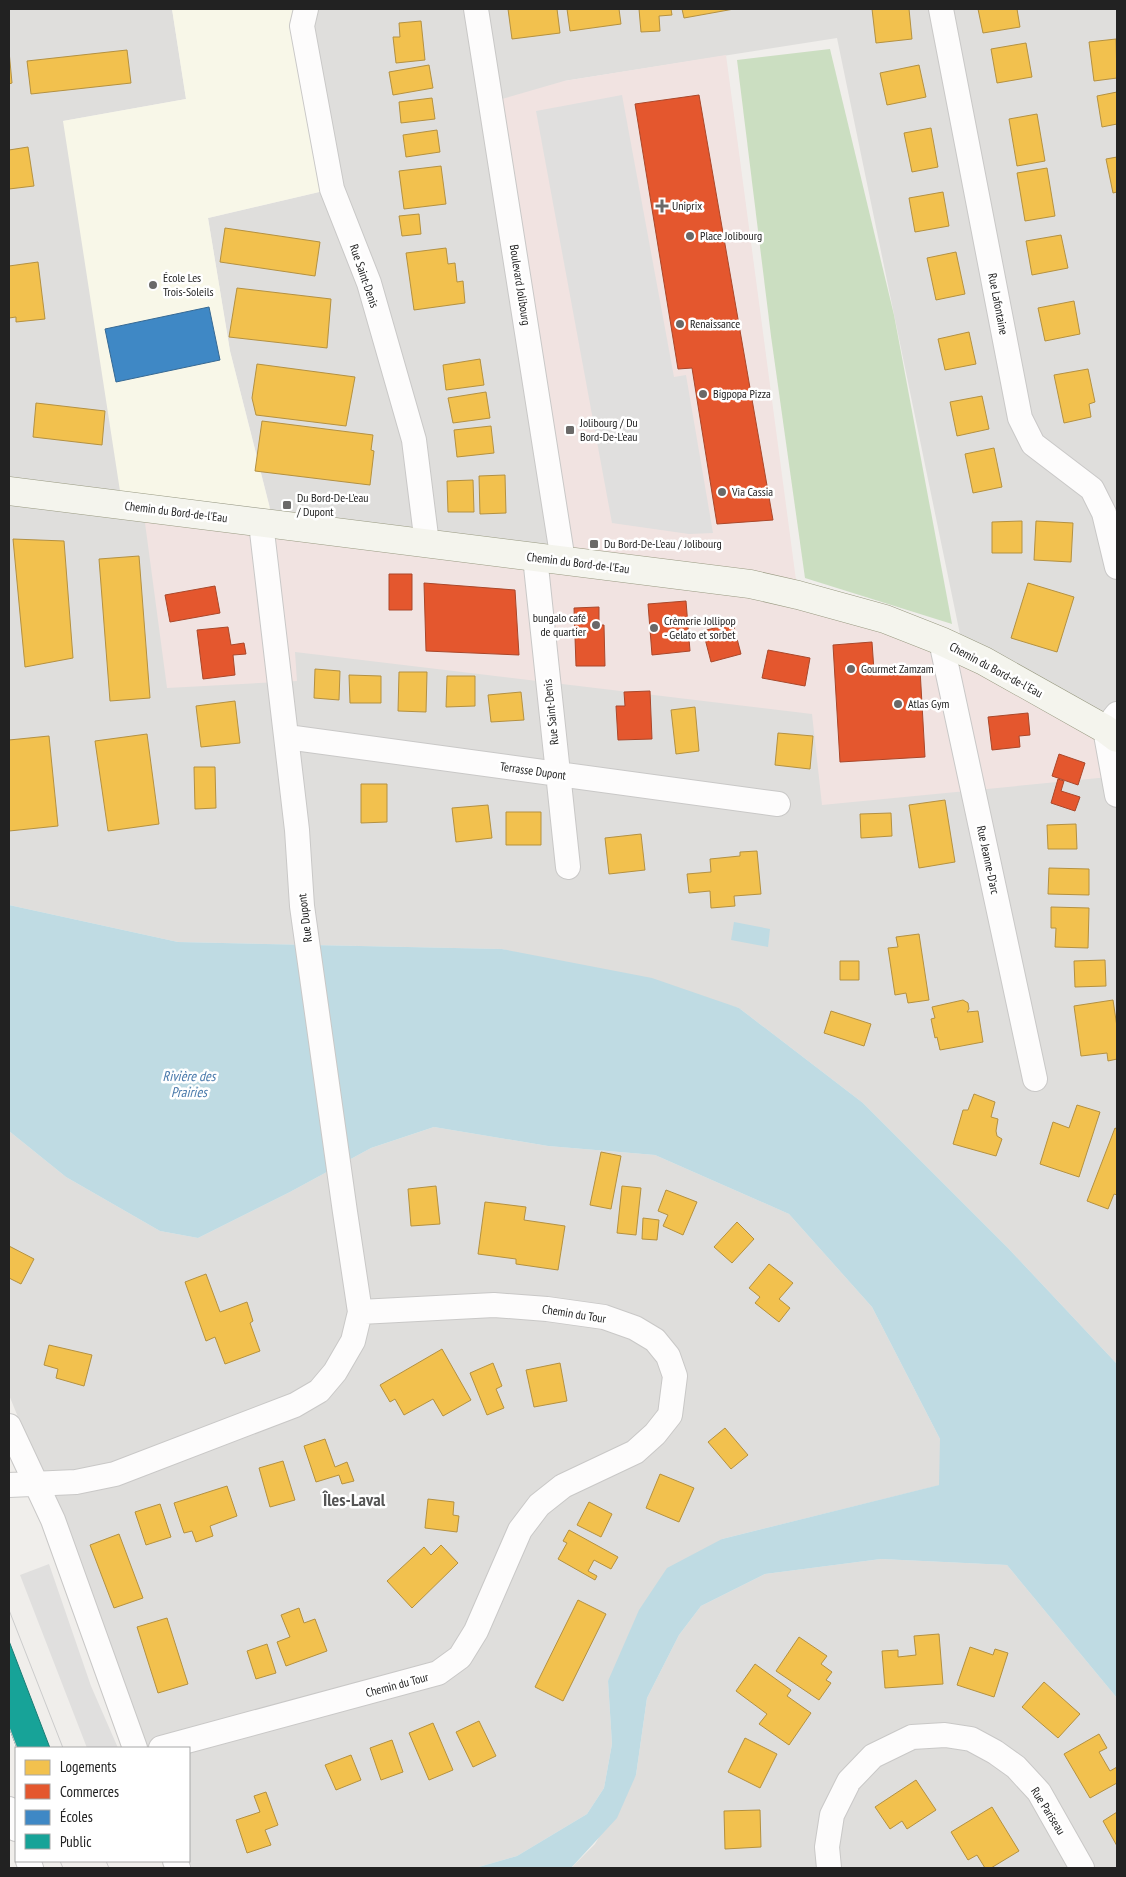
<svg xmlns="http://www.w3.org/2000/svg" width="1126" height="1877" viewBox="0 0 1126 1877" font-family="'PT Sans Narrow',sans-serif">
  <rect width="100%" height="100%" fill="#f0eeeb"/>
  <!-- residential -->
  <path fill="#dfdedc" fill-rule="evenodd" d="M9,9H172L186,99L63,121L270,508L230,351L208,218L332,189L299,9H1117V1364L1008,1248L863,1103L739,1008L502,949L178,942L9,905ZM837,38L962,644L561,550L564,81Z
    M434,1127L548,1146L655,1155L789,1214L872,1307L940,1439V1485L722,1539L608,1681L612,1744L604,1788L587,1814L517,1856L475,1868H189L187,1861H189V1748H145L57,1513L9,1395V1131L66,1177L160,1231L198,1238L290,1192L371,1148Z
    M881,1559L1007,1565L1117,1698V1868H571L595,1844L636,1775L647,1698L679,1635L701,1606L765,1574Z"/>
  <!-- commercial -->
  <path fill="#f1e3e1" d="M726,55L798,595L885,619L1117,738V813L1109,777L822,805L812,714L295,652L297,681L167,688L143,508L563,561L488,103L564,81Z"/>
  <!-- education -->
  <path fill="#f8f7e8" d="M172,9H299L332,189L208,218L230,351L270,509L120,491L63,121L186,99Z"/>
  <!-- forest -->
  <path fill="#cbdec1" d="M830,49L894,315L952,624L805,578L771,336L737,60Z"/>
  <!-- parking -->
  <path fill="#e0dfde" d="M622,95L674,377L686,375L713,533L689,534L612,523L536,111Z
    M49,1564L91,1686L118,1748H87L20,1575Z"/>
  <!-- water -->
  <path fill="#bfdbe3" d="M9,905L178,942L502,949L652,978L739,1008L863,1103L1008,1248L1117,1364V1698L1007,1565L881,1559L765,1574L701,1606L679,1635L647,1698L636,1775L617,1818L571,1868H475L517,1856L587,1814L604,1788L612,1744L608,1681L639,1610L667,1568L722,1539L939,1485L940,1439L872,1307L789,1214L655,1155L548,1146L434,1127L371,1148L290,1192L198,1238L160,1231L66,1177L9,1131Z
    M734,922L770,929L768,947L731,940Z"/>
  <!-- homes -->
  <path fill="#f2c14e" stroke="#b49141" d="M508,9H557L560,33L512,39Z
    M567,9H619L621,24L570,31Z
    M639,9H671L672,15L659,16L660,31L641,32Z
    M682,9H734L684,18Z
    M872,9H909L912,39L876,43Z
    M978,9H1017L1020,27L983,33Z
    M421,21L425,60L396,63L393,37H400L399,23Z
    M1116,39L1117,78L1094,81L1089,42Z
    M1026,43L1032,77L997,83L991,49Z
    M127,50L131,83L31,94L27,61Z
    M9,51L12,83L9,84Z
    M429,65L433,88L393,95L389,72Z
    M919,65L926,97L887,105L880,73Z
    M1117,92V124L1102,127L1097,96Z
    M432,98L435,119L401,123L399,102Z
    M1037,114L1045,161L1017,166L1009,119Z
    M931,128L938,167L912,172L904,133Z
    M437,130L440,152L406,157L403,135Z
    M28,147L34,186L9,189V150Z
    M1117,157V192L1113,193L1106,159Z
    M441,166L446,204L404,209L399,171Z
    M1047,168L1055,216L1025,221L1017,173Z
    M943,192L949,226L915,232L909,198Z
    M419,214L421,234L402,236L399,216Z
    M225,228L320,242L315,276L220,262Z
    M1061,235L1068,268L1032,275L1026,241Z
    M446,248L448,264L455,263L457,282L463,281L465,303L414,310L406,253Z
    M956,252L965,294L936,300L927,258Z
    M38,262L45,319L16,322V317L9,318V266Z
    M237,288L331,299L327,348L229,337Z
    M1074,301L1080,334L1045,341L1038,308Z
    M969,332L976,364L945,370L938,339Z
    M480,359L484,385L446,390L443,365Z
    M257,364L355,377L346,426L256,415L252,398Z
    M1088,369L1095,402L1089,404L1091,417L1064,423L1054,375Z
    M486,392L490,418L453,423L448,398Z
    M982,396L989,429L957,436L950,402Z
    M36,403L105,411L102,445L33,437Z
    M262,421L373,435L371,450L374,451L370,485L255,471Z
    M491,426L494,453L457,457L454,430Z
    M994,448L1002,487L973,493L965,454Z
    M505,475L506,513L480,514L479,476Z
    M473,480L474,512H448L447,481Z
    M1022,521V553H992V522Z
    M1036,521L1073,523L1071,562L1034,560Z
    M13,539L64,541L73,658L25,667Z
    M139,556L150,698L110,701L99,559Z
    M1028,583L1074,597L1057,652L1011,638Z
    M315,669L340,671L339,700L314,698Z
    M399,672H427L426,712L398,711Z
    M349,675L381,676V703H350Z
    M447,676H475V706L446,707Z
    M521,692L524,720L491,722L488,695Z
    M235,701L240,743L201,747L196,706Z
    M695,707L699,751L676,754L671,710Z
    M778,733L813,736L810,769L775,765Z
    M147,734L159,824L108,831L95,741Z
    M49,736L58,826L9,831V740Z
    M194,767H215L216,808L195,809Z
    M361,784H387V822L361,823Z
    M945,800L955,862L919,868L909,805Z
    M488,805L492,838L456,842L452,808Z
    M506,812H541V845H506Z
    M891,813L892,836L861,838L860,814Z
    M1076,824L1077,849H1048L1047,825Z
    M641,834L645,870L609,874L605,838Z
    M757,851L761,894L734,896L735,906L711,908L710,891L689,893L687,874L711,872L710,859L740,856V852Z
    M1049,868L1089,869V895L1048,894Z
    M1051,907L1089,908L1088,948L1055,947L1056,928H1051Z
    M919,934L929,1000L908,1003L906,993L895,995L888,948L898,947L896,937Z
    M1105,960L1106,986L1075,987L1074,961Z
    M840,961H859V980H840Z
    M963,1000L968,1003L969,1009L967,1012L978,1011L983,1042L940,1050L937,1037L935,1038L931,1019L935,1018L932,1007Z
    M1113,1000L1117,1027V1059L1108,1061L1107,1053L1081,1056L1074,1006Z
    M831,1011L871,1024L864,1046L824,1033Z
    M974,1094L995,1102L991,1117L998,1119L996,1131L997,1136L1002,1139L996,1156L953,1144L963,1110H968Z
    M1077,1105L1100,1112L1079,1177L1040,1164L1053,1122L1069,1128Z
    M1115,1128L1117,1129V1195L1114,1194L1108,1209L1087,1201Z
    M601,1152L621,1156L611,1209L590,1205Z
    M436,1186L440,1224L411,1226L408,1189Z
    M622,1186L641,1188L636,1235L617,1233Z
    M666,1190L697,1202L683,1235L663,1226L668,1215L658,1211Z
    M485,1202L526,1207L524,1220L565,1226L558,1270L516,1264V1259L478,1254Z
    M643,1218L659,1220L657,1240L642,1239Z
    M737,1222L754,1239L732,1263L714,1247Z
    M9,1246L34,1259L21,1284L9,1278Z
    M769,1264L793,1283L779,1299L790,1308L779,1322L755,1303L760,1297L749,1288Z
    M206,1274L220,1312L247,1302L253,1321L250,1323L260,1351L225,1364L215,1337L206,1341L185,1282Z
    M49,1345L92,1355L84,1386L56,1378L58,1369L44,1365Z
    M442,1349L471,1400L443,1416L433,1399L404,1415L395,1399L390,1402L380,1385Z
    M493,1363L502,1386L496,1389L504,1408L487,1415L470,1373Z
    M560,1363L567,1401L534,1407L526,1370Z
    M725,1428L748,1455L731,1469L708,1442Z
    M325,1439L335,1467L347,1462L354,1481L342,1484L339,1475L316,1482L304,1446Z
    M283,1461L295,1500L270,1507L259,1468Z
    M660,1474L694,1488L679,1522L646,1508Z
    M227,1486L237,1516L210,1526L213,1536L196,1542L192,1531L184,1533L174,1503Z
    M428,1499L454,1502L453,1515L459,1516L457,1532L425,1528Z
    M589,1502L612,1514L601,1537L577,1525Z
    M160,1504L171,1537L146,1545L135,1512Z
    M569,1530L618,1557L611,1569L594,1560L588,1571L597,1576L595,1580L558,1559L567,1543L563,1541Z
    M119,1534L143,1598L114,1608L90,1545Z
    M441,1545L458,1563L412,1608L387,1581L424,1547L431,1555Z
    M578,1600L606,1614L563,1701L535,1687Z
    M299,1608L304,1623L315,1619L327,1651L286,1666L277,1642L290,1637L281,1615Z
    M167,1618L188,1684L158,1693L137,1627Z
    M939,1634L943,1684L885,1688L882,1651L898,1650V1657L916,1655L914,1636Z
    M799,1637L827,1656L821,1664L832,1672L826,1680L831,1683L819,1700L776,1671Z
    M267,1644L276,1673L256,1679L247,1651Z
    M970,1647L993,1655L995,1649L1008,1653L994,1697L957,1685Z
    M755,1664L791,1690L787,1696L811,1713L789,1745L759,1724L767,1714L736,1691Z
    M1044,1682L1080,1714L1058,1738L1022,1707Z
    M479,1721L496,1756L473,1767L456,1732Z
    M433,1723L453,1770L429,1780L409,1733Z
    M1099,1734L1107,1748L1099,1752L1110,1771L1117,1767V1783L1090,1798L1064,1754Z
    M745,1738L777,1754L760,1788L728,1772Z
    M392,1740L403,1772L381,1780L370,1748Z
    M351,1755L361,1780L336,1790L325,1765Z
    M916,1780L936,1810L907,1829L902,1821L890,1829L875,1807Z
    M266,1792L278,1825L265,1830L271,1845L247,1853L236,1820L260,1812L254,1796Z
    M992,1807L1019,1851L991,1868H985L977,1855L968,1860L951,1832Z
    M760,1810L761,1847L725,1849L724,1811Z
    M1117,1812V1846L1103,1821Z"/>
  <!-- shops -->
  <path fill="#e4572e" stroke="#aa472a" d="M699,95L773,520L717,524L692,368L678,369L635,104Z
    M389,574H412V610H389Z
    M424,583L515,590L519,655L426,651Z
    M215,586L220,613L170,622L165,595Z
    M686,601L690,651L652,655L648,604Z
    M599,607V625H604L605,666H576L574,608Z
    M733,623L741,654L711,662L703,631Z
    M228,627L231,645L244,643L246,654L233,655L235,675L203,679L197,630Z
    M872,642L874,671L920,669L925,757L840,762L833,645Z
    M768,650L810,658L805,686L762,678Z
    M650,691L652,739L618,740L616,706H625L624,692Z
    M1028,713L1030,735L1019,736L1020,747L992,750L988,717Z
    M1059,754L1085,763L1078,785L1052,776Z
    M1058,779L1064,781L1061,791L1080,797L1075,811L1051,803Z"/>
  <!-- schools -->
  <path fill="#3f88c5" stroke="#366994" d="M209,307L220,360L116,382L105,329Z"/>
  <!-- public -->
  <path fill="#17a398" stroke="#1a7c75" d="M9,1641L50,1748H17L9,1727Z"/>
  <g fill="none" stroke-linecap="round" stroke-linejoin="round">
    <!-- street casing -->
    <g stroke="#c9c8c7" stroke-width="26">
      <path id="street" d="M306,9L302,26L332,189L369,283L414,440L427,544
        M476,9L563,561
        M941,9L1020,418L1033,444L1092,489L1104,513L1117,567
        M535,557L568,867
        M941,641L1035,1079
        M1117,714L1105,729L1117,795
        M287,737L778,804
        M9,1426L53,1520L135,1748
        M9,1485L76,1482L115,1474L295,1405L319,1391L335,1372L353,1341L360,1312L345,1212L302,906L297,830L261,523
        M161,1748L438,1673L460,1657L476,1631L520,1530L539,1505L563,1486L635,1452L655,1434L670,1415L675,1376L668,1356L655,1340L635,1328L604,1317L547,1309L494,1305L360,1312
        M9,1809L16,1829
        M28,1861L31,1868
        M175,1861L178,1868
        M829,1868L827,1847L832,1815L849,1781L873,1756L912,1737L945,1735L971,1739L995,1752L1016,1767L1039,1792L1082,1868"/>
    </g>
    <!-- secondary casing -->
    <g stroke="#999a82" stroke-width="29">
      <path id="secondary" d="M9,491L750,584L798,595L885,619L941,641L984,661L1105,729L1117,738"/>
    </g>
    <!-- street -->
    <use href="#street" stroke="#fdfcfc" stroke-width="24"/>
    <!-- secondary -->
    <use href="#secondary" stroke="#f4f4ed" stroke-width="28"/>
    <!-- tram -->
    <path stroke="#ccc" stroke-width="1" d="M9,1610L63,1748
      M9,1727L17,1748
      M60,1861L63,1868
      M106,1861L109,1868"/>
  </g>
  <!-- markers -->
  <g fill="#6a6968" stroke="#fff" stroke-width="2">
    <path d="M659.5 198.5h5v5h5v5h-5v5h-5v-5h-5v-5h5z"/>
    <circle cx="690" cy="236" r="5"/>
    <circle cx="153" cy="285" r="5"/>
    <circle cx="680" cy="324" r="5"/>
    <circle cx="703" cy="394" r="5"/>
    <rect x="565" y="425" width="10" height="10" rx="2.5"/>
    <circle cx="722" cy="492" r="5"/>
    <rect x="282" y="500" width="10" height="10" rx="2.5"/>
    <rect x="589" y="539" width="10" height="10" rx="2.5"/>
    <circle cx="596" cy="625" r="5"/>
    <circle cx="654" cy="628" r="5"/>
    <circle cx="851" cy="669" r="5"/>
    <circle cx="898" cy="704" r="5"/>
  </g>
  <g text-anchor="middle" stroke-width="5" stroke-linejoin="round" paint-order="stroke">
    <!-- poi labels -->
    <g font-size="12" fill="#222" stroke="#fff" text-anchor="start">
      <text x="672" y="210">Uniprix</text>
      <text x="700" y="240">Place Jolibourg</text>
      <text x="163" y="282">École Les<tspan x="163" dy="14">Trois-Soleils</tspan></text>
      <text x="690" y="328">Renaissance</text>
      <text x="713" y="398">Bigpopa Pizza</text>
      <text x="580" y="427">Jolibourg / Du<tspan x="580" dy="14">Bord-De-L'eau</tspan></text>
      <text x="732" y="496">Via Cassia</text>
      <text x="297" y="502">Du Bord-De-L'eau<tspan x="297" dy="14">/ Dupont</tspan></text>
      <text x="604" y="548">Du Bord-De-L'eau / Jolibourg</text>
      <text x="586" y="622" text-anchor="end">bungalo café<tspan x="586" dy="14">de quartier</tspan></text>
      <text x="664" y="625">Crèmerie Jollipop<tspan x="664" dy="14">- Gelato et sorbet</tspan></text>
      <text x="861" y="673">Gourmet Zamzam</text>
      <text x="908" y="708">Atlas Gym</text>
    </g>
    <!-- street labels -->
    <g font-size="12" fill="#222" stroke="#fff">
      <text transform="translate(364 276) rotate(71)" y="4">Rue Saint-Denis</text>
      <text transform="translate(520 285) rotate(81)" y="4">Boulevard Jolibourg</text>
      <text transform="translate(998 304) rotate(79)" y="4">Rue Lafontaine</text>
      <text transform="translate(176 512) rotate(7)" y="4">Chemin du Bord-de-l'Eau</text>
      <text transform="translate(578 563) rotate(7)" y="4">Chemin du Bord-de-l'Eau</text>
      <text transform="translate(996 670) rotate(28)" y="4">Chemin du Bord-de-l'Eau</text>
      <text transform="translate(551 712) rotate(-96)" y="4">Rue Saint-Denis</text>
      <text transform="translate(533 771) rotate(8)" y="4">Terrasse Dupont</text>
      <text transform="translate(988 860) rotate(78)" y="4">Rue Jeanne-D'arc</text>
      <text transform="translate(305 918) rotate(-97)" y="4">Rue Dupont</text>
      <text transform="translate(574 1314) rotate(9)" y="4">Chemin du Tour</text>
      <text transform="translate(397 1685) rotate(-15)" y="4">Chemin du Tour</text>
      <text transform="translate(1048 1811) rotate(58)" y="4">Rue Pariseau</text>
    </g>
    <!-- water labels -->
    <g font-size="14" font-style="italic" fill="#4a7aab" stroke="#fff">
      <text x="189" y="1081">Rivière des<tspan x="189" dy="16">Prairies</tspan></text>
    </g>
    <!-- district labels -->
    <g font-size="18" font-weight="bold" fill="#555" stroke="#fff">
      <text x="354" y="1506">Îles-Laval</text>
    </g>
  </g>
  <!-- border -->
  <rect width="1126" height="1877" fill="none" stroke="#222222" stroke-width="20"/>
  <!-- legend -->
  <rect x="15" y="1747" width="175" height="115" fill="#ffffff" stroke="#a7a7a7"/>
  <rect x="25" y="1760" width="25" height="15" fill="#f2c14e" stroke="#a7a7a7"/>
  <text x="60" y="1772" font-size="15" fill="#222222">Logements</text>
  <rect x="25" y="1784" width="25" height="15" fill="#e4572e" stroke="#a7a7a7"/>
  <text x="60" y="1797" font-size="15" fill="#222222">Commerces</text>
  <rect x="25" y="1810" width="25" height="15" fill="#3f88c5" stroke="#a7a7a7"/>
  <text x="60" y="1822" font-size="15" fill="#222222">Écoles</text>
  <rect x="25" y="1834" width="25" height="15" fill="#17a398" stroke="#a7a7a7"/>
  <text x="60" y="1847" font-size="15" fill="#222222">Public</text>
</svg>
